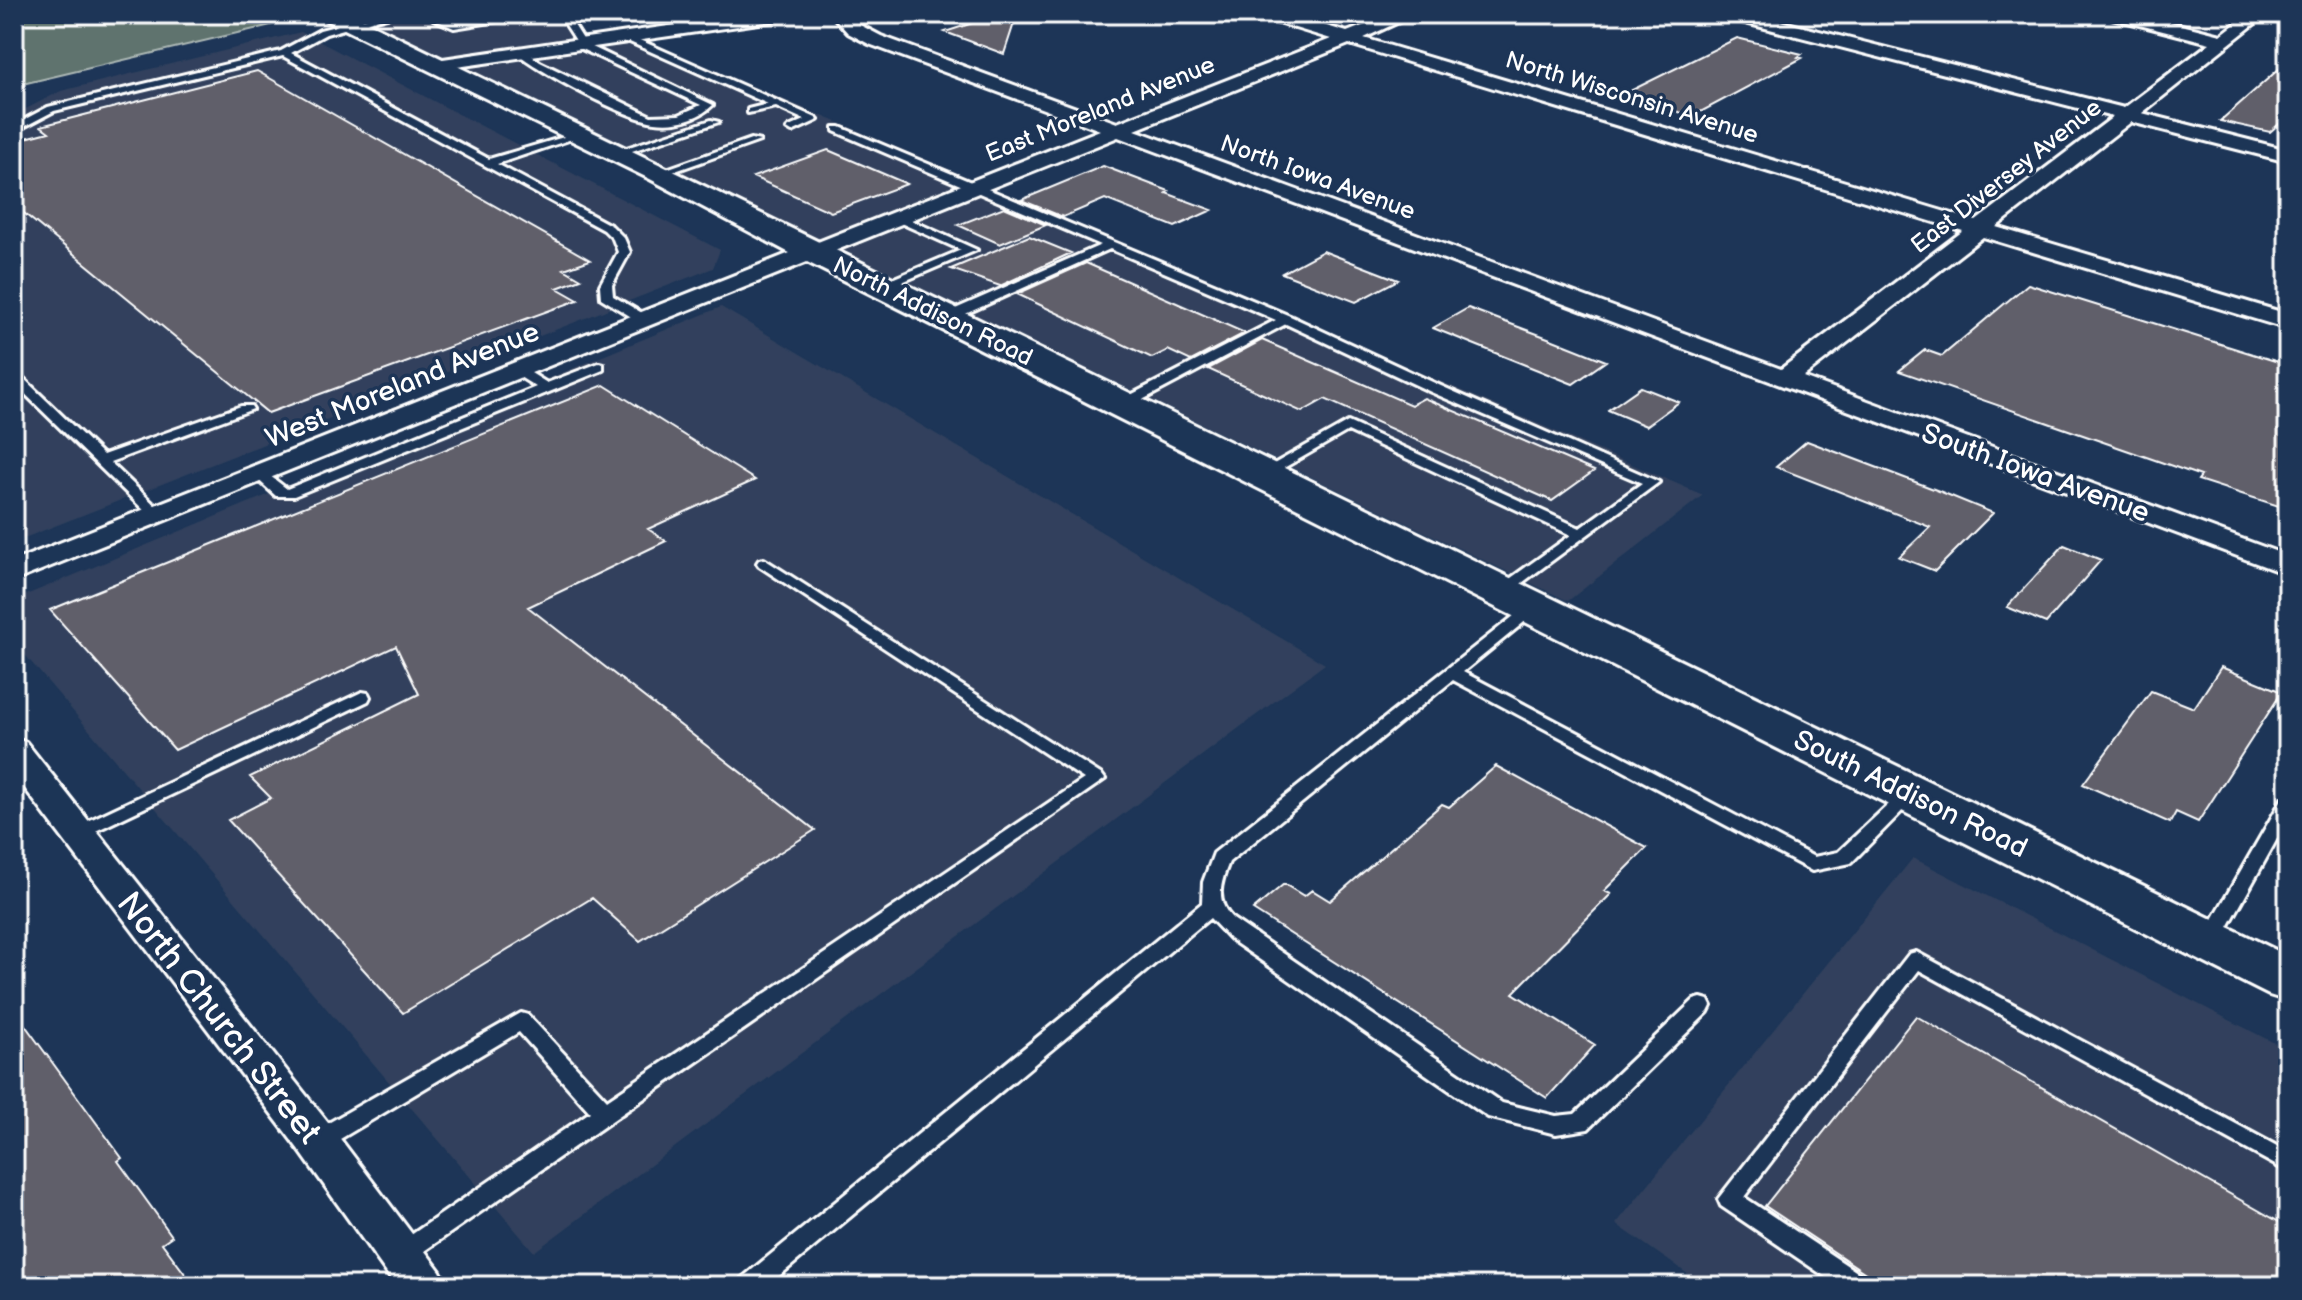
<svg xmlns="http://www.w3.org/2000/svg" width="2302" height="1300" viewBox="0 0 2302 1300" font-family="'Balsamiq Sans',sans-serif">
  <rect width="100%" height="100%" fill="#1d3557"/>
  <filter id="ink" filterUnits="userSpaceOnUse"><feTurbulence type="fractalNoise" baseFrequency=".0125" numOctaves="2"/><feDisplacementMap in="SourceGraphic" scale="16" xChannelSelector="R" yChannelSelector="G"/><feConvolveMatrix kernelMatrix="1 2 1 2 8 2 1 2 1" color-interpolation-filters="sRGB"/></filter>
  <g filter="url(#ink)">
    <!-- built -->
    <path fill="#31415d" d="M359,14H568L586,41L446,61L368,23Z
      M301,32L720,250L713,268L14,542V115L61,91Z
      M635,37L979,182L1703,495L1568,601L839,249L447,64Z
      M721,307L1325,664L534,1252L14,642V600Z
      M1913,858L2288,1050V1286H1705L1616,1224Z"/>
    <!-- green -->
    <path fill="#5e736e" stroke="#aeb9b6" stroke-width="2" d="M78,14H263L280,23L14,86V19Z"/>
    <!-- building -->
    <path fill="#605e6a" stroke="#fff" stroke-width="2" d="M1000,14H1017L1004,54L945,32Z
      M1737,38L1802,54L1798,57L1802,58L1693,116L1620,96Z
      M2288,61V116L2270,132L2220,121Z
      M257,71L590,260L564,269L581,279L557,288L578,300L268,413L14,205V141L49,132L41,126Z
      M828,150L907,184L831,212L753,177Z
      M1103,166L1169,191L1166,193L1212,210L1175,227L1105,199L1063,217L1021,200Z
      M1004,207L1046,225L1000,244L958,225Z
      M1029,236L1071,253L1000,286L951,269Z
      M1323,251L1398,280L1356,302L1282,273Z
      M1086,263L1245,333L1191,361L1168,350L1152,358L1017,294Z
      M2028,284L2288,365V509L2198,480L2201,476L1899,371L1925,350L1942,356Z
      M1468,308L1548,338L1606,361L1573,384L1433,328Z
      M1262,340L1411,405L1424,398L1594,471L1552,501L1325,399L1302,412L1208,369Z
      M604,385L755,480L648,529L666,541L528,607L815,830L640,941L592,898L403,1013L228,820L271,798L250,777L419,694L396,646L175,750L50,610Z
      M1641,387L1679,402L1646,426L1608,410Z
      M1807,441L1939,491L1993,513L1935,571L1899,557L1930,527L1776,467Z
      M2064,545L2101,560L2046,623L2007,607Z
      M2221,667L2282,692L2198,822L2176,812L2170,823L2083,784L2151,691L2194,708Z
      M1496,766L1647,848L1604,891L1611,894L1513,993L1595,1045L1547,1098L1253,910L1284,884L1304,896L1312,890L1330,901L1442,804L1449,807Z
      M14,1010L122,1158L118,1161L172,1236L162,1243L194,1286H14Z
      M1916,1016L2288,1227V1286H1885L1765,1206Z"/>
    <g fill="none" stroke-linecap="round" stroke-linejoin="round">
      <!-- lane casing -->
      <g stroke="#fff" stroke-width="6">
        <path id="lane" d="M383,14H397L326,34L291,53L489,159L581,132V136L497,164L612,226L624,238L630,252L612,285L613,296L649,317V323H641L601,298L600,285L618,252L613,239L604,230L283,56L54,111L14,132V125L48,107L281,51L320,30Z
          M438,14H452L444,17C465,27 515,14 541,14L454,28L433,19V15Z
          M559,14H567L586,44L713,105C699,119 675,125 655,122C624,118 544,74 518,54V50H524L540,62L651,116L679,115L701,105L575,46L577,42Z
          M626,34L816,118L818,120L792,132L787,129L789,127L805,120L776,107L748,113V109L768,104L623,39L622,37Z
          M711,120L719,122L620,155L611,153Z
          M834,127H840L1290,316L1441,386L1659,482L1507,594H1497L1494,591L1497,588L1571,535L1348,431L1268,477H1258L1256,474L1348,422L1580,528L1642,483L1431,392L1286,324L1129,407H1119V401L1276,320L1110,249L952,320H944V314L1101,245L834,131Z
          M751,139L760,141L664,175L655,173Z
          M894,216H902L977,250L888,288H880V284L961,250L894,220Z
          M599,363L603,364V370L294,496H276L253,475L255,472H265L287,489L536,387L515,374V368H523L547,383Z
          M14,372L18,373L103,455L241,406H251L253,409L110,462L163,513L165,516L158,520L153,519L14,383Z
          M764,559L1102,775L1105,779L411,1260L403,1263L395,1260L391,1253L395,1246L590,1112L519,1032L325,1148L317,1150L309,1148L306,1141L309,1134L521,1013L528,1015L607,1100L1084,779L759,566L757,563L759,560Z
          M1534,602L1539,604L1542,607L1539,610L1463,672L1814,857L1838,852L1905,789H1917L1920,793L1851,863L1812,871L1453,680L1229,862C1220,884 1215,901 1233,919L1502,1103L1556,1116L1575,1114L1694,1000L1701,998L1708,1000L1711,1006L1708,1012L1588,1129L1556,1134L1488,1117L1230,939L1210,918L767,1286H738L742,1278L1202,903L1203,882L1214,853L1529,604Z
          M362,692L368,693L370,697L368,701L83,837H71L68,833L71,829Z
          M2288,797V819L2218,945L2211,947L2204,945L2201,940L2204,935L2282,799Z
          M1916,952L2288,1152V1172L1919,970L1744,1197L1866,1278L1870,1286H1839L1721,1206L1718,1199L1909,954Z"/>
      </g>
      <!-- street casing -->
      <g stroke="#fff" stroke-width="6">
        <path id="street" d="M751,14H794L786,19L436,70L427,65L436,60Z
          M831,14H849L860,25L881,36L1117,123L1331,39L1262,18L1260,14H1286L1347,32L1393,14H1416L1364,38L1976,221L2113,117L1726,18L1724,14H1752L2124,108L2210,43L2112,18L2110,14H2138L2221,35L2248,14H2267L2142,113L2288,150V162L2131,122L1996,227L2288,314V329L1983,237L1803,377L2288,556V575L1118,137L14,581V561L1100,130L869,44L848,33ZM1349,44L1963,231L1781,369L1135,130Z
          M14,739L26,742L332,1128L440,1271L447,1286H396L302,1154L14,774Z"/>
      </g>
      <!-- secondary casing -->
      <g stroke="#fff" stroke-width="6">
        <path id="secondary" d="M320,14H350L2288,956V1001L2269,995L801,259L650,179L324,19Z"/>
      </g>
      <!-- primary casing -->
      <g stroke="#fff" stroke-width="6">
        <path id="primary" d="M337,14H361L365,24L361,29H345Z"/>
      </g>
      <!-- lane -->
      <use href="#lane" fill="#1d3557" fill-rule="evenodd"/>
      <!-- street -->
      <use href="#street" fill="#1d3557" fill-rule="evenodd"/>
      <!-- secondary -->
      <use href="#secondary" fill="#1d3557" fill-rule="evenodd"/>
      <!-- primary -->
      <use href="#primary" fill="#1d3557" fill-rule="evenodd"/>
    </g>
  </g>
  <g text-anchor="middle" stroke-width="7" stroke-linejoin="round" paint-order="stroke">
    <!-- far-street labels -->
    <g font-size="24" fill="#fff" stroke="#1d3557">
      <text transform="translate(1632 97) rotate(17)" y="8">North Wisconsin Avenue</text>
      <text transform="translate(1100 109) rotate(-22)" y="8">East Moreland Avenue</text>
      <text transform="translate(2006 176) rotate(-38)" y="8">East Diversey Avenue</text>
      <text transform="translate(1318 177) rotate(20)" y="8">North Iowa Avenue</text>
      <text transform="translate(933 311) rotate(26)" y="8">North Addison Road</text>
    </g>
    <!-- street labels -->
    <g font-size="28" fill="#fff" stroke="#1d3557">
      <text transform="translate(402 384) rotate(-22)" y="10">West Moreland Avenue</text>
      <text transform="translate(2036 472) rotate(20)" y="10">South Iowa Avenue</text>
      <text transform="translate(1911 793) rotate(26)" y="10">South Addison Road</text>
    </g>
    <!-- near-street labels -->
    <g font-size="34" fill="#fff" stroke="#1d3557">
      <text transform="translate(220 1017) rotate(52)" y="12">North Church Street</text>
    </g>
  </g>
  <!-- margin -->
  <rect width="2302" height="1300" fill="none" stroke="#1d3557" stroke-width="48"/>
  <rect x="24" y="24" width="2254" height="1252" fill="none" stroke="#fff" stroke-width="3" filter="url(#ink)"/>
</svg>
